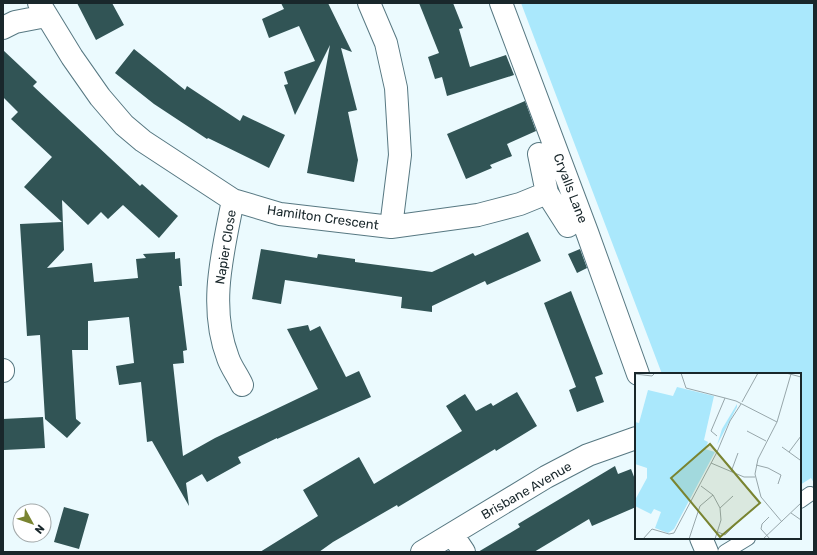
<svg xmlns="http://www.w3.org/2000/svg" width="817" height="555" viewBox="0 0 817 555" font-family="Rubik,sans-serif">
  <rect width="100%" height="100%" fill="#ebfafe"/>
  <!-- green -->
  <path fill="#aae8fc" d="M521,3H814V483L811,478L800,485V374H662Z"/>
  <!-- building -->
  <path fill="#315455" d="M77,3H112L124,25L96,40Z
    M281,3H328L352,52L341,48L357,110L348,112L358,160L354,182L307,173L330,45L295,115L284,85L288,84L284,72L315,61L299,26L269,38L262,19L284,9Z
    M419,3H453L463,28L459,29L470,67L506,55L514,75L447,96L442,77L435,79L428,57L439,53Z
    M134,49L185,90L187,86L240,121L243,115L285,135L269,168L208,138L207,139L154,104L115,73Z
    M3,50L37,82L33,86L140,186L142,184L178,216L159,238L123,205L108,219L101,212L88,225L62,200L64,250L47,268L92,263L94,282L138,278L136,259L146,258L143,254L175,252V259L180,258L182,286H179L187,350L183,351L184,363L173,364L183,456L215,438L318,389L287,329L308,325L310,331L320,326L346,377L359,371L371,397L277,439V438L238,457L241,463L207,482L202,474L186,483L189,506L152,441L147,442L141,382L119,385L116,366L134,363L129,317L88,321V350H72L76,419L81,423L67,438L45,419L40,335L27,336L20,224L62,222L24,187L52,157L11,119L18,112L3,97Z
    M525,101L536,131L507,144L512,156L490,165L492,168L466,179L447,134Z
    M528,232L541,261L487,285L485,281L432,306V312L401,308L402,297L285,280L281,304L252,299L261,249L317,258L318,254L355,259V262L432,272L473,253L475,256Z
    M580,249L587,268L577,273L568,254Z
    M571,291L603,374L595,377L604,402L577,412L569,390L576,387L544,303Z
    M517,392L537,426L496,451L495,449L398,507L397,505L333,542L319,552H260L318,516L303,490L359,457L374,484L462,431L446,406L465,394L476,411L491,403L493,406Z
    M43,417L45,448L4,450L3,419Z
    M615,466L618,474L631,469L636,482V507L592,526L589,519L534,552H478L520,527L518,524Z
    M64,507L89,514L79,549L54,542Z"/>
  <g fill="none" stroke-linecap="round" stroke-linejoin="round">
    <!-- lane casing -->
    <g stroke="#577882" stroke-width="16">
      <path id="lane" d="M800,501L810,494
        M725,552L748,538"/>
    </g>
    <!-- street casing -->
    <g stroke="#577882" stroke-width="24">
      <path id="street" d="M39,3L72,57L100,97L124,125L143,141L233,200L280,214L391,227L478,215L520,204L547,193
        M369,3L386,43L396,88L400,155L391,227
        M501,3L587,232L638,374
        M3,28L15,22L46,16
        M539,154L547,193L568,226
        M233,200C223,252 208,306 228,358C231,367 238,376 242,385
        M3,370V371
        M452,534L464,552
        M701,538L707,552
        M422,552L546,477L588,455L636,438"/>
    </g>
    <!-- lane -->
    <use href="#lane" stroke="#fff" stroke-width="14"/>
    <!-- street -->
    <use href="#street" stroke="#fff" stroke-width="22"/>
  </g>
  <g text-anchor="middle" stroke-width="4" stroke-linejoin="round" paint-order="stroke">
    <!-- street labels -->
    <g font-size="13" fill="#19272b" stroke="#fff">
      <text transform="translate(571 188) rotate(69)" y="5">Cryalls Lane</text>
      <text transform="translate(323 217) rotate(8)" y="5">Hamilton Crescent</text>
      <text transform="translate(225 247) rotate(-81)" y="5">Napier Close</text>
      <text transform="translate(526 490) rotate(-30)" y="5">Brisbane Avenue</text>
    </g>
  </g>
  <!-- overview -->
  <g transform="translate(635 373)">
    <rect width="166" height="166" fill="#ebfafe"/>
    <path d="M42,14L79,23L69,67L73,69L70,76L80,79L39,156L33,160L20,155L26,139L19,136L16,141L0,133V127L12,105V95L0,91V49L4,50L13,17L38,23ZM102,31V34L82,72L87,56Z" fill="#aae8fc"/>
    <path fill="none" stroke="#97a6aa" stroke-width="1" d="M46,0L51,15L90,25M151,0L166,4M0,1L17,3L20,0M107,29L123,0M112,58L131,68M82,63L76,58L90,25L101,28L142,49M147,74L165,87M154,79L166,63M76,90L109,104H120M121,92L133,95L146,102L143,111M96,99L103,80M66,113L78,122L85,135L86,147L80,166M85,135L98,123M156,140L166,147M134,144L127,151L126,156L135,166M147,149L126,124L120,101L123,86L142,49L156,1M83,159L90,162L111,141M8,166L17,156L34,161L39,160L82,79L95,48L106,31M54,166L65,133L78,122M128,166L166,130"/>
    <path fill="#798431" fill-opacity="0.15" stroke="#798431" stroke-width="2" d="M75,71L125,130L85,164L36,105Z"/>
    <rect width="166" height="166" fill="none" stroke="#19272b" stroke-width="2"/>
  </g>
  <!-- border -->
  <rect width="817" height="555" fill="none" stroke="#19272b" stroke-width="8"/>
  <!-- north arrow -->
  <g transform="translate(32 523) rotate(130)"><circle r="19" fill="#ffffff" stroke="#a3a9aa"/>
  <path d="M0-3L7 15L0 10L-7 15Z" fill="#798431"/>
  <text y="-6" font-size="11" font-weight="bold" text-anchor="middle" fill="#19272b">N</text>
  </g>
</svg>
